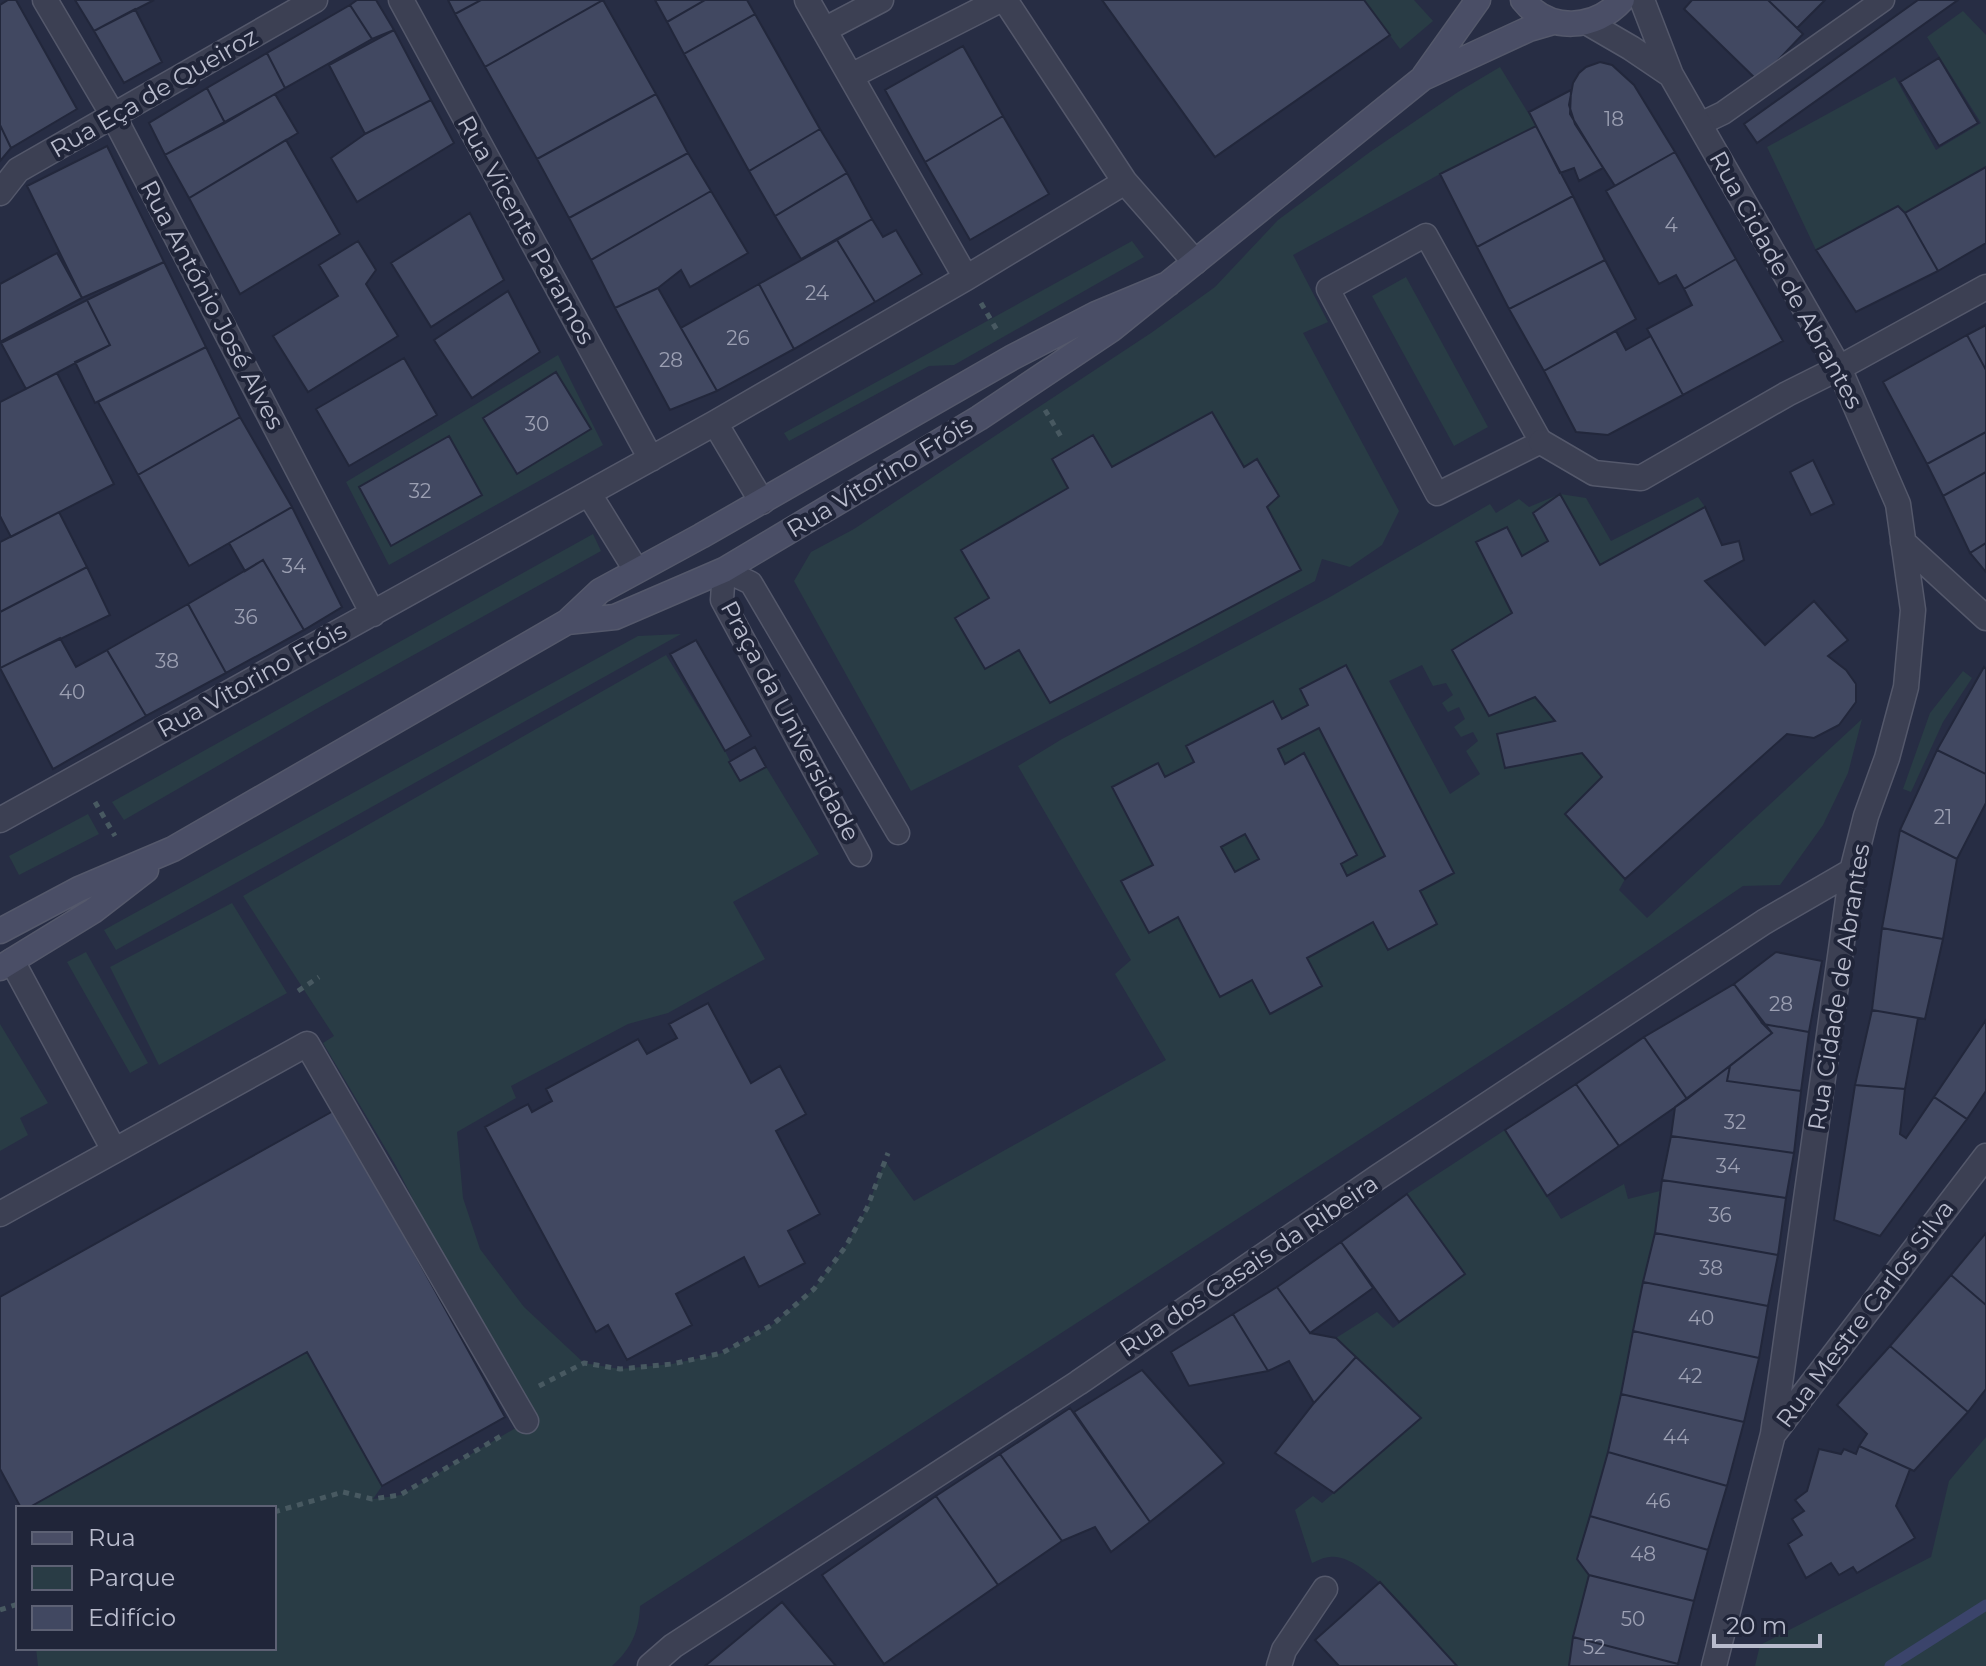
<svg xmlns="http://www.w3.org/2000/svg" width="1986" height="1666" viewBox="0 0 1986 1666" font-family="Montserrat,sans-serif">
  <rect width="100%" height="100%" fill="#272d44"/>
  <!-- green -->
  <path fill="#293c45" fill-rule="evenodd" d="M1364,0H1414L1433,21L1400,49Z
    M1963,11L1986,35V167L1905,213L1898,206L1816,250L1767,147L1895,77L1936,150L1981,123L1927,37Z
    M1500,67L1536,126L1440,174L1293,255L1328,322L1303,333L1399,511L1382,545L1350,567L1322,559L1315,581L1187,650L911,791L794,581L811,552L854,529L1151,333L1215,287L1278,220L1370,152L1458,92Z
    M1132,241L1144,257L954,365L929,366L789,441L784,433Z
    M1406,277L1488,427L1454,446L1372,296Z
    M558,355L603,445L389,565L346,482Z
    M1559,494L1533,513L1548,541L1522,556L1506,527L1476,542L1512,613L1535,697L1555,721L1497,734L1505,768L1582,753L1602,777L1565,814L1625,879L1619,890L1647,918L1862,719L1848,773L1823,825L1780,885L1743,886L1566,1006L640,1606C639,1632 631,1649 612,1666H38L36,1648H274V1508H28L307,1352L382,1486L373,1499L401,1495L526,1422L396,1166L323,1043L334,1036L243,896L666,655L725,751L740,781L766,767L819,854L733,902L765,959L668,1013L628,1024L511,1086L516,1098L457,1132L463,1198L480,1249L524,1307L584,1363L620,1369L672,1364L722,1353L772,1325L814,1289L846,1246L867,1208L885,1161L914,1201L1166,1060L1115,974L1131,960L1018,766L1062,739L1330,597L1490,504L1496,513L1519,499L1529,507L1560,494L1586,498L1611,541L1698,497L1705,507L1600,565ZM1422,665L1433,686L1446,683L1453,695L1442,703L1448,712L1459,707L1465,719L1454,727L1461,737L1473,732L1478,741L1466,751L1480,774L1450,794L1389,681Z
    M593,534L601,551L318,708L124,820L112,802Z
    M681,634L116,950L104,930L638,636Z
    M1963,671L1972,678L1943,722L1911,792L1903,789L1930,713Z
    M88,814L99,834L19,875L9,856Z
    M232,903L287,993L159,1065L110,967Z
    M86,952L148,1063L130,1073L67,962Z
    M0,1024L48,1103L20,1118L28,1135L0,1151Z
    M1505,1130L1561,1219L1624,1184L1628,1199L1660,1191L1655,1233L1608,1452L1577,1558L1589,1575L1568,1666H1457C1433,1640 1366,1552 1330,1557C1324,1557 1317,1561 1312,1563L1295,1510L1313,1496L1322,1503L1421,1418L1336,1338L1377,1312L1393,1328L1465,1274L1407,1194Z
    M1986,1437V1666H1755L1760,1645L1931,1557L1949,1481Z"/>
  <g fill="none" stroke-linecap="round" stroke-linejoin="round">
    <!-- stream -->
    <path stroke="#3b446b" stroke-width="11" d="M1890,1666L1986,1605"/>
  </g>
  <!-- building -->
  <path fill="#414861" stroke="#22273b" stroke-width="2" fill-rule="evenodd" d="M8,0H16L77,109L11,148L0,125V5Z
    M75,0H154L94,31Z
    M357,0H376L394,30L372,39L350,5Z
    M448,0H481L455,14Z
    M481,0H603L485,67L455,14Z
    M603,0L656,94L537,159L485,67Z
    M655,0H705L667,22Z
    M705,0H747L755,14L684,54L667,22Z
    M1102,0H1364L1390,35L1215,157Z
    M1692,0H1768L1803,34L1758,81L1684,9Z
    M1768,0H1825L1797,28Z
    M1918,0H1958L1757,143L1744,124Z
    M350,5L372,39L285,88L267,53Z
    M135,9L162,62L124,83L94,31Z
    M755,14L820,129L749,171L684,54Z
    M394,30L431,100L365,134L329,65Z
    M963,46L1003,116L925,162L885,90Z
    M267,53L285,88L225,123L207,88Z
    M1939,58L1978,123L1939,146L1900,82Z
    M1600,62L1612,65L1634,85L1675,152L1615,186L1575,124L1569,105L1573,83L1579,73L1586,67Z
    M207,88L225,123L165,155L149,123Z
    M1571,90L1570,114L1603,168L1579,181L1574,168L1560,173L1529,112Z
    M275,94L298,133L189,198L165,155Z
    M656,94L688,153L569,218L537,159Z
    M431,100L454,143L357,202L331,158L365,134Z
    M1003,116L1049,194L970,240L925,162Z
    M0,125L11,148L0,161Z
    M1536,126L1573,196L1477,247L1440,174Z
    M820,129L847,173L775,216L749,171Z
    M286,140L340,234L240,294L189,198Z
    M107,146L164,262L82,298L27,186Z
    M1675,152L1736,259L1684,289L1676,275L1659,284L1606,191Z
    M688,153L711,191L591,260L569,218Z
    M1986,167V243L1938,271L1905,213Z
    M847,173L872,219L801,259L775,216Z
    M711,191L748,253L690,287L681,270L658,288L615,308L591,260Z
    M1573,196L1605,260L1509,309L1477,247Z
    M1898,206L1905,213L1938,271L1856,312L1816,250Z
    M470,213L504,280L431,327L391,263Z
    M872,219L883,237L896,230L922,274L875,302L837,240Z
    M837,240L875,302L794,349L759,284Z
    M358,241L376,270L366,284L398,336L308,392L273,336L338,296L319,265Z
    M57,253L82,298L0,342V284Z
    M1736,259L1783,341L1683,395L1647,329L1692,305L1684,289Z
    M1605,260L1636,319L1544,371L1509,309Z
    M164,262L206,347L95,403L75,362L110,345L87,300Z
    M759,284L794,349L717,391L681,328Z
    M658,288L717,391L670,410L615,308Z
    M508,291L540,352L472,398L434,340Z
    M87,300L110,345L26,389L1,343Z
    M1986,325V370L1967,335Z
    M1616,331L1626,350L1651,336L1683,395L1608,435L1576,432L1544,371Z
    M1967,335L1986,370V432L1927,464L1883,382Z
    M206,347L240,417L138,475L98,402Z
    M404,358L437,415L349,466L316,409Z
    M556,372L591,429L517,474L483,418Z
    M57,373L114,484L11,537L0,516V402Z
    M1212,412L1244,467L1257,459L1279,496L1267,507L1301,570L1050,703L1019,650L985,669L955,618L989,598L961,550L1068,488L1052,459L1093,435L1112,467Z
    M240,417L292,507L189,566L138,475Z
    M1986,432V472L1943,496L1927,464Z
    M449,436L482,495L391,546L359,487Z
    M1813,460L1834,504L1811,515L1790,472Z
    M1986,472V543L1970,553L1943,496Z
    M1560,494L1600,565L1705,507L1722,545L1739,541L1744,560L1705,581L1765,645L1814,601L1848,640L1828,656L1846,670L1856,684V702L1839,725L1814,738L1787,734L1625,879L1565,814L1602,777L1582,753L1505,768L1497,734L1555,721L1535,697L1489,716L1452,650L1512,613L1476,542L1507,527L1522,556L1548,541L1533,513Z
    M292,507L342,607L304,630L263,560L245,571L229,543Z
    M59,512L87,567L0,612V542Z
    M1986,543V572L1970,553Z
    M263,560L304,630L226,673L188,604Z
    M87,567L110,615L0,668V612Z
    M188,604L226,673L146,716L107,650Z
    M60,638L76,667L107,650L146,716L53,769L0,668Z
    M696,640L751,736L725,751L670,654Z
    M1346,665L1454,873L1420,891L1437,924L1388,950L1373,922L1307,958L1322,986L1270,1014L1252,980L1220,997L1178,917L1149,933L1121,881L1153,865L1112,787L1158,763L1165,777L1194,762L1186,746L1273,701L1282,719L1308,705L1300,689ZM1319,728L1385,856L1347,876L1341,864L1357,855L1304,753L1285,764L1278,749ZM1245,834L1259,859L1235,872L1221,847Z
    M1984,667L1986,669V774L1937,750Z
    M755,747L766,767L740,781L729,762Z
    M1937,750L1986,774V803L1957,859L1900,830Z
    M1900,830L1957,859L1943,939L1882,928Z
    M1882,928L1943,939L1925,1019L1872,1010Z
    M1776,952L1822,961L1809,1032L1763,1024L1734,984Z
    M1734,984L1772,1033L1687,1099L1644,1037Z
    M708,1003L751,1083L780,1066L806,1114L776,1131L820,1214L788,1231L805,1263L759,1287L744,1257L676,1294L692,1325L627,1360L608,1325L596,1332L485,1127L528,1104L532,1112L552,1101L546,1089L638,1039L647,1054L677,1038L669,1024Z
    M1872,1010L1918,1018L1905,1089L1855,1085Z
    M1986,1020V1091L1967,1119L1934,1097Z
    M1763,1024L1809,1032L1801,1091L1727,1081L1730,1066L1772,1033Z
    M1644,1037L1687,1099L1619,1146L1576,1084Z
    M1730,1066L1727,1081L1801,1091L1794,1153L1671,1136L1675,1107Z
    M1576,1084L1619,1146L1547,1196L1505,1130Z
    M1855,1085L1905,1089L1900,1134L1906,1138L1934,1097L1967,1119L1880,1236L1834,1220Z
    M335,1110L505,1417L382,1486L307,1352L28,1508H21L0,1469V1297Z
    M1671,1136L1794,1153L1786,1198L1662,1180Z
    M1662,1180L1786,1198L1778,1255L1655,1233Z
    M1407,1194L1465,1274L1399,1322L1341,1242Z
    M1655,1233L1778,1255L1768,1306L1643,1282Z
    M1986,1233V1305L1951,1275Z
    M1341,1242L1373,1288L1310,1333L1277,1287Z
    M1951,1275L1986,1305V1389L1968,1412L1890,1346Z
    M1643,1282L1768,1306L1759,1358L1633,1331Z
    M1277,1287L1310,1333L1336,1338L1356,1357L1314,1403L1289,1361L1268,1371L1233,1314Z
    M1233,1314L1268,1371L1189,1386L1171,1352Z
    M1633,1331L1759,1358L1744,1422L1621,1394Z
    M1890,1346L1968,1412L1914,1471L1859,1446L1867,1434L1837,1405Z
    M1356,1357L1421,1418L1334,1493L1275,1453L1314,1403Z
    M1142,1370L1224,1463L1150,1522L1074,1412Z
    M1621,1394L1744,1422L1727,1486L1608,1452Z
    M1070,1408L1150,1522L1111,1552L1095,1527L1062,1541L1000,1454Z
    M1859,1446L1910,1469L1896,1506L1915,1538L1857,1573L1853,1567L1839,1575L1831,1563L1806,1578L1788,1544L1802,1535L1792,1519L1804,1511L1795,1500L1807,1491L1819,1449L1841,1454L1844,1449L1856,1454Z
    M1608,1452L1727,1486L1708,1550L1590,1516Z
    M1000,1454L1062,1541L998,1585L936,1496Z
    M936,1496L998,1585L884,1664L822,1575Z
    M1590,1516L1708,1550L1694,1601L1589,1575L1577,1559Z
    M1589,1575L1694,1601L1678,1664L1573,1637Z
    M1380,1582L1457,1666H1339L1315,1640Z
    M782,1602L836,1666H705Z
    M1573,1637L1678,1664L1677,1666H1569Z"/>
  <g fill="none" stroke-linecap="round" stroke-linejoin="round">
    <!-- lane casing -->
    <g stroke="#54586b" stroke-width="25">
      <path id="lane" d="M1700,124L1723,113L1883,0
        M1426,235L1541,442L1437,494L1328,289Z
        M860,855L722,600L724,570L751,583L898,833"/>
    </g>
    <!-- street casing -->
    <g stroke="#54586b" stroke-width="27">
      <path id="street" d="M45,0L114,117L373,614
        M401,0L651,459
        M807,0L966,278
        M1005,0L1125,182L1195,262
        M1642,0L1671,75L1839,368L1898,504L1913,610L1906,687L1887,758L1866,816L1852,871L1773,1434L1714,1666
        M1588,23L1631,48L1671,75
        M824,30L881,0
        M851,76L1000,0
        M0,193L18,170L315,0
        M715,423L762,502
        M1541,442L1594,473L1641,478L1787,394L1839,368L1986,287
        M589,494L636,570
        M1903,542L1986,618
        M0,820L715,423L966,278L1125,182
        M12,961L114,1150
        M0,1214L307,1044L526,1421
        M1775,1432L1986,1156
        M650,1666L673,1646L1078,1383L1378,1177L1764,922L1852,871
        M1279,1666L1284,1650L1325,1589"/>
    </g>
    <!-- secondary casing -->
    <g stroke="#54586b" stroke-width="27">
      <path id="secondary" d="M1523,0C1549,33 1595,30 1622,0
        M1424,76L1478,0
        M567,622L615,617L724,570L979,418L1112,329L1423,78L1529,29L1553,22
        M0,931L79,889L173,849L567,622L600,591L701,536L1013,357L1096,314L1168,284
        M0,968L93,911L146,870"/>
    </g>
    <!-- path -->
    <path stroke="#485961" stroke-width="5" stroke-dasharray="6 6" stroke-linecap="butt" d="M981,303L998,332
      M1045,410L1063,440
      M95,802L115,836
      M298,991L319,977
      M539,1386L584,1363L620,1369L672,1364L722,1353L772,1325L814,1289L846,1246L867,1208L888,1153
      M274,1512L343,1492L372,1499L400,1495L501,1436
      M0,1610L18,1604"/>
    <!-- lane -->
    <use href="#lane" stroke="#3c4053" stroke-width="22"/>
    <!-- street -->
    <use href="#street" stroke="#3c4053" stroke-width="24"/>
    <!-- secondary -->
    <use href="#secondary" stroke="#4a4e66" stroke-width="24"/>
  </g>
  <g text-anchor="middle" stroke-width="8" stroke-linejoin="round" paint-order="stroke">
    <!-- number labels -->
    <g font-size="20" fill="#9b9fb2">
      <text x="1614" y="126">18</text>
      <text x="1671" y="232">4</text>
      <text x="817" y="300">24</text>
      <text x="738" y="345">26</text>
      <text x="671" y="367">28</text>
      <text x="537" y="431">30</text>
      <text x="420" y="498">32</text>
      <text x="294" y="573">34</text>
      <text x="246" y="624">36</text>
      <text x="167" y="668">38</text>
      <text x="72" y="699">40</text>
      <text x="1943" y="824">21</text>
      <text x="1781" y="1011">28</text>
      <text x="1735" y="1129">32</text>
      <text x="1728" y="1173">34</text>
      <text x="1720" y="1222">36</text>
      <text x="1711" y="1275">38</text>
      <text x="1701" y="1325">40</text>
      <text x="1690" y="1383">42</text>
      <text x="1676" y="1444">44</text>
      <text x="1658" y="1508">46</text>
      <text x="1643" y="1561">48</text>
      <text x="1633" y="1626">50</text>
      <text x="1594" y="1654">52</text>
    </g>
    <!-- street labels -->
    <g font-size="24" fill="#b9bccd" stroke="#202539">
      <text transform="translate(154 93) rotate(-30)" y="8">Rua Eça de Queiroz</text>
      <text transform="translate(526 230) rotate(61)" y="8">Rua Vicente Paramos</text>
      <text transform="translate(1786 280) rotate(61)" y="8">Rua Cidade de Abrantes</text>
      <text transform="translate(212 305) rotate(62)" y="8">Rua António José Alves</text>
      <text transform="translate(880 477) rotate(-31)" y="8">Rua Vitorino Fróis</text>
      <text transform="translate(252 680) rotate(-29)" y="8">Rua Vitorino Fróis</text>
      <text transform="translate(790 721) rotate(62)" y="8">Praça da Universidade</text>
      <text transform="translate(1839 987) rotate(-81)" y="8">Rua Cidade de Abrantes</text>
      <text transform="translate(1249 1266) rotate(-34)" y="8">Rua dos Casais da Ribeira</text>
      <text transform="translate(1865 1314) rotate(-53)" y="8">Rua Mestre Carlos Silva</text>
    </g>
  </g>
  <!-- legend -->
  <rect x="16" y="1506" width="260" height="144" fill="#202539" stroke="#5d6174" stroke-width="2"/>
  <rect x="32" y="1532" width="40" height="12" fill="#4a4e66" stroke="#5d6174" stroke-width="2"/>
  <text x="88" y="1546" font-size="24" fill="#b9bccd">Rua</text>
  <rect x="32" y="1566" width="40" height="24" fill="#293c45" stroke="#5d6174" stroke-width="2"/>
  <text x="88" y="1586" font-size="24" fill="#b9bccd">Parque</text>
  <rect x="32" y="1606" width="40" height="24" fill="#414861" stroke="#5d6174" stroke-width="2"/>
  <text x="88" y="1626" font-size="24" fill="#b9bccd">Edifício</text>
  <!-- scale -->
  <path d="M1714 1634v12h106v-12" fill="none" stroke="#b9bccd" stroke-width="4"/>
  <text x="1726" y="1634" font-size="24" fill="#b9bccd" stroke="#202539" stroke-width="6" paint-order="stroke">20 m</text>
</svg>
